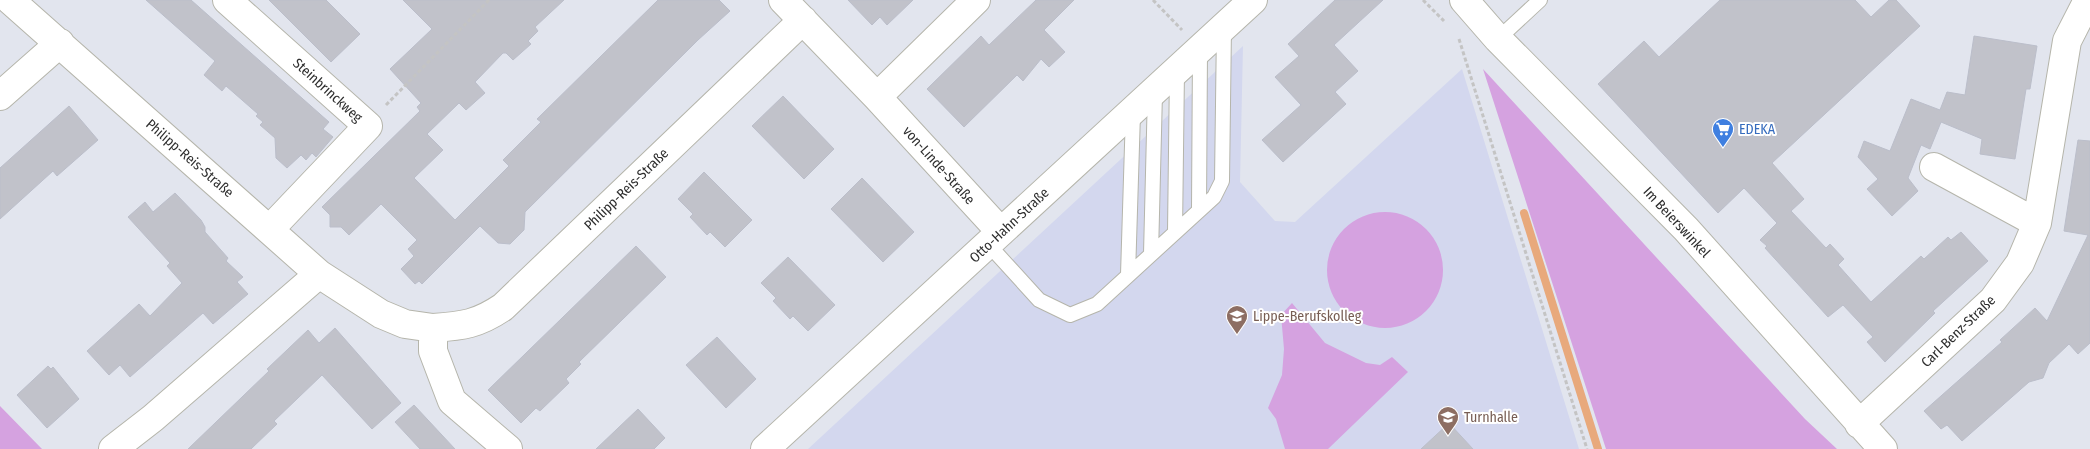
<svg xmlns="http://www.w3.org/2000/svg" width="2090" height="449" viewBox="0 0 2090 449" font-family="'Fira Sans Condensed',sans-serif">
  <rect width="100%" height="100%" fill="#e2e5ee"/>
  <!-- education -->
  <path fill="#d3d7ee" d="M1243,46L1240,182L1275,221L1295,222L1462,69L1579,449H808Z"/>
  <!-- green -->
  <path fill="#d5a2e0" d="M1483,69L1805,419L1837,449H1606Z
    M1327 270a58 58 0 1 1 116 0a58 58 0 1 1-116 0Z
    M1292,303L1325,343L1366,363L1380,365L1392,357L1408,372L1328,449H1285L1276,419L1268,408L1282,375L1284,349L1281,315Z
    M0,406L42,449H0Z"/>
  <g fill="none" stroke-linecap="round" stroke-linejoin="round">
    <!-- stream -->
    <path stroke="#e8a97c" stroke-width="8" d="M1524,213L1598,449"/>
  </g>
  <!-- building -->
  <path fill="#c1c2ca" stroke="#bbbeca" d="M146,0H191L329,122L323,129L333,137L316,157L312,153L306,160L301,155L287,168L276,158L275,138L260,125L263,122L256,116L258,114L226,86L222,91L204,75L215,61Z
    M269,0H326L360,34L331,62Z
    M403,0H564L535,27L538,31L528,41L531,44L513,60L506,53H503L475,82L485,93L466,110L459,103L427,134L443,150L414,178L455,220L509,166L503,160L541,122L537,119L658,0H719L730,11L698,40L525,212L524,230L510,244L498,243L480,226L422,284L419,281L415,284L401,269L414,256L408,249L417,240L381,204L349,235L341,227H330V215L322,207L420,111L417,107L421,103L390,69L432,29Z
    M848,0H913L887,25L880,17L872,25Z
    M1036,0H1074L1044,30L1065,52L1049,67L1041,59L1023,81L1017,75L964,127L927,89L981,36L989,45Z
    M1335,0H1383L1334,45L1358,71L1335,92L1346,104L1283,162L1262,140L1301,105L1275,77L1299,56L1288,44Z
    M1720,0H1855L1871,17L1889,0H1896L1920,26L1772,163L1804,199L1791,211L1826,248L1830,244L1844,259L1838,265L1871,302L1921,256L1924,259L1948,237L1951,240L1961,232L1988,261L1933,311L1935,313L1885,362L1867,342L1873,337L1843,305L1828,317L1765,248L1767,246L1760,240L1777,223L1744,188L1718,213L1598,84L1644,41L1659,57Z
    M1974,36L2037,46L2030,89H2026L2015,159L1980,154L1982,139L1941,122L1930,149L1921,145L1908,178L1918,191L1892,216L1867,189L1878,179L1858,157L1864,141L1890,151L1911,99L1940,110L1947,92L1965,95Z
    M783,96L834,149L804,179L752,126Z
    M69,106L98,140L57,176L53,171L0,219V168Z
    M2078,140L2090,141V343L2078,354L2069,344L2049,363L2043,378L2029,382L1962,441L1947,425L1941,429L1924,411L2002,342L2000,340L2035,308L2047,321L2088,235L2064,231Z
    M704,172L752,220L725,247L710,232L707,235L690,217L693,214L678,199Z
    M862,178L914,232L883,262L831,209Z
    M175,193L201,220L205,227V232L228,258L226,261L243,277L237,282L248,294L213,324L203,313L130,377L120,365L109,375L87,351L139,304L150,316L182,283L167,266L170,263L128,217L145,202L153,212Z
    M636,246L666,277L579,362L581,364L566,379L569,383L540,411L536,408L521,423L488,390Z
    M788,257L835,305L808,331L793,316L790,319L773,301L776,298L761,283Z
    M335,328L401,403L372,429L322,375L274,421L277,424L251,449H188L269,371L267,369L308,330L319,343Z
    M717,337L756,379L726,408L686,365Z
    M48,366L51,369L53,367L79,399L47,428L17,395Z
    M414,405L455,449H420L395,422Z
    M638,409L665,438L654,449H596Z
    M1449,423L1473,449H1421Z"/>
  <g fill="none" stroke-linecap="round" stroke-linejoin="round">
    <!-- lane casing -->
    <g stroke="#b5b5ab" stroke-width="16">
      <path id="lane" d="M1498,39L1540,0
        M1199,209L1200,50
        M1175,232L1177,70
        M988,244L1039,300L1070,315L1097,304L1214,197L1222,181L1224,27
        M1151,254L1155,92
        M1128,275L1133,113"/>
    </g>
    <!-- street casing -->
    <g stroke="#b5b5ab" stroke-width="30">
      <path id="street" d="M10,0L319,274L381,314L405,324L433,328V351L452,401L508,449
        M227,0L368,126L270,229
        M783,0L877,97L1001,232
        M1464,0L1498,39L1686,229L1883,449
        M0,96L60,43
        M877,97L976,0
        M1934,167L2037,223
        M433,328C463,326 478,324 503,307L803,20
        M1859,424L1993,300L2020,263L2037,223L2067,41L2088,0
        M113,449L153,418L319,274
        M765,449L1253,0"/>
    </g>
    <!-- path -->
    <path stroke="#c4c4c4" stroke-width="3" stroke-dasharray="4 2.5" stroke-linecap="butt" d="M1153,0L1182,30
      M1423,0L1444,21
      M1459,39L1587,449
      M386,105L489,0"/>
    <!-- lane -->
    <use href="#lane" stroke="#fff" stroke-width="14"/>
    <!-- street -->
    <use href="#street" stroke="#fff" stroke-width="28"/>
  </g>
  <!-- icons -->
  <defs>
    <g id="supermarket-pin" transform="scale(1.125)"><path d="M0 17L-7.5 6A9.5 9.5 0 1 1 7.5 6Z" fill="#3f7fe0" stroke="#fff"/><path d="M-6-5.5h2.5l.6 2H6L4.5 2H-2.5L-4.4-4H-6ZM-1.5 3.2a1.3 1.3 0 1 0 .1 0ZM3 3.2a1.3 1.3 0 1 0 .1 0Z" fill="#fff"/></g>
    <g id="school-pin" transform="scale(1.125)"><path d="M0 17L-7.5 6A9.5 9.5 0 1 1 7.5 6Z" fill="#8d6e63" stroke="#fff"/><path d="M0-5L7-2L0 1L-7-2ZM-4 1L0 2.5L4 1V4Q0 6-4 4Z" fill="#fff"/></g>
  </defs>
  <g fill-rule="evenodd">
    <use href="#supermarket-pin" x="1723" y="129"/>
    <use href="#school-pin" x="1237" y="316"/>
    <use href="#school-pin" x="1448" y="417"/>
  </g>
  <g text-anchor="middle" stroke-width="4" stroke-linejoin="round" paint-order="stroke">
    <!-- street labels -->
    <g font-size="14" fill="#2e2e2e" stroke="#fff">
      <text transform="translate(328 90) rotate(42)" y="5">Steinbrinckweg</text>
      <text transform="translate(190 158) rotate(41)" y="5">Philipp-Reis-Straße</text>
      <text transform="translate(939 165) rotate(48)" y="5">von-Linde-Straße</text>
      <text transform="translate(626 189) rotate(-44)" y="5">Philipp-Reis-Straße</text>
      <text transform="translate(1677 222) rotate(47)" y="5">Im Beierswinkel</text>
      <text transform="translate(1009 225) rotate(-43)" y="5">Otto-Hahn-Straße</text>
      <text transform="translate(1958 331) rotate(-44)" y="5">Carl-Benz-Straße</text>
    </g>
    <!-- shop labels -->
    <g font-size="14" fill="#366cbe" stroke="#fff" text-anchor="start">
      <text x="1739" y="134">EDEKA</text>
    </g>
    <!-- education labels -->
    <g font-size="14" fill="#785e54" stroke="#fff" text-anchor="start">
      <text x="1253" y="321">Lippe-Berufskolleg</text>
      <text x="1464" y="422">Turnhalle</text>
    </g>
  </g>
</svg>
